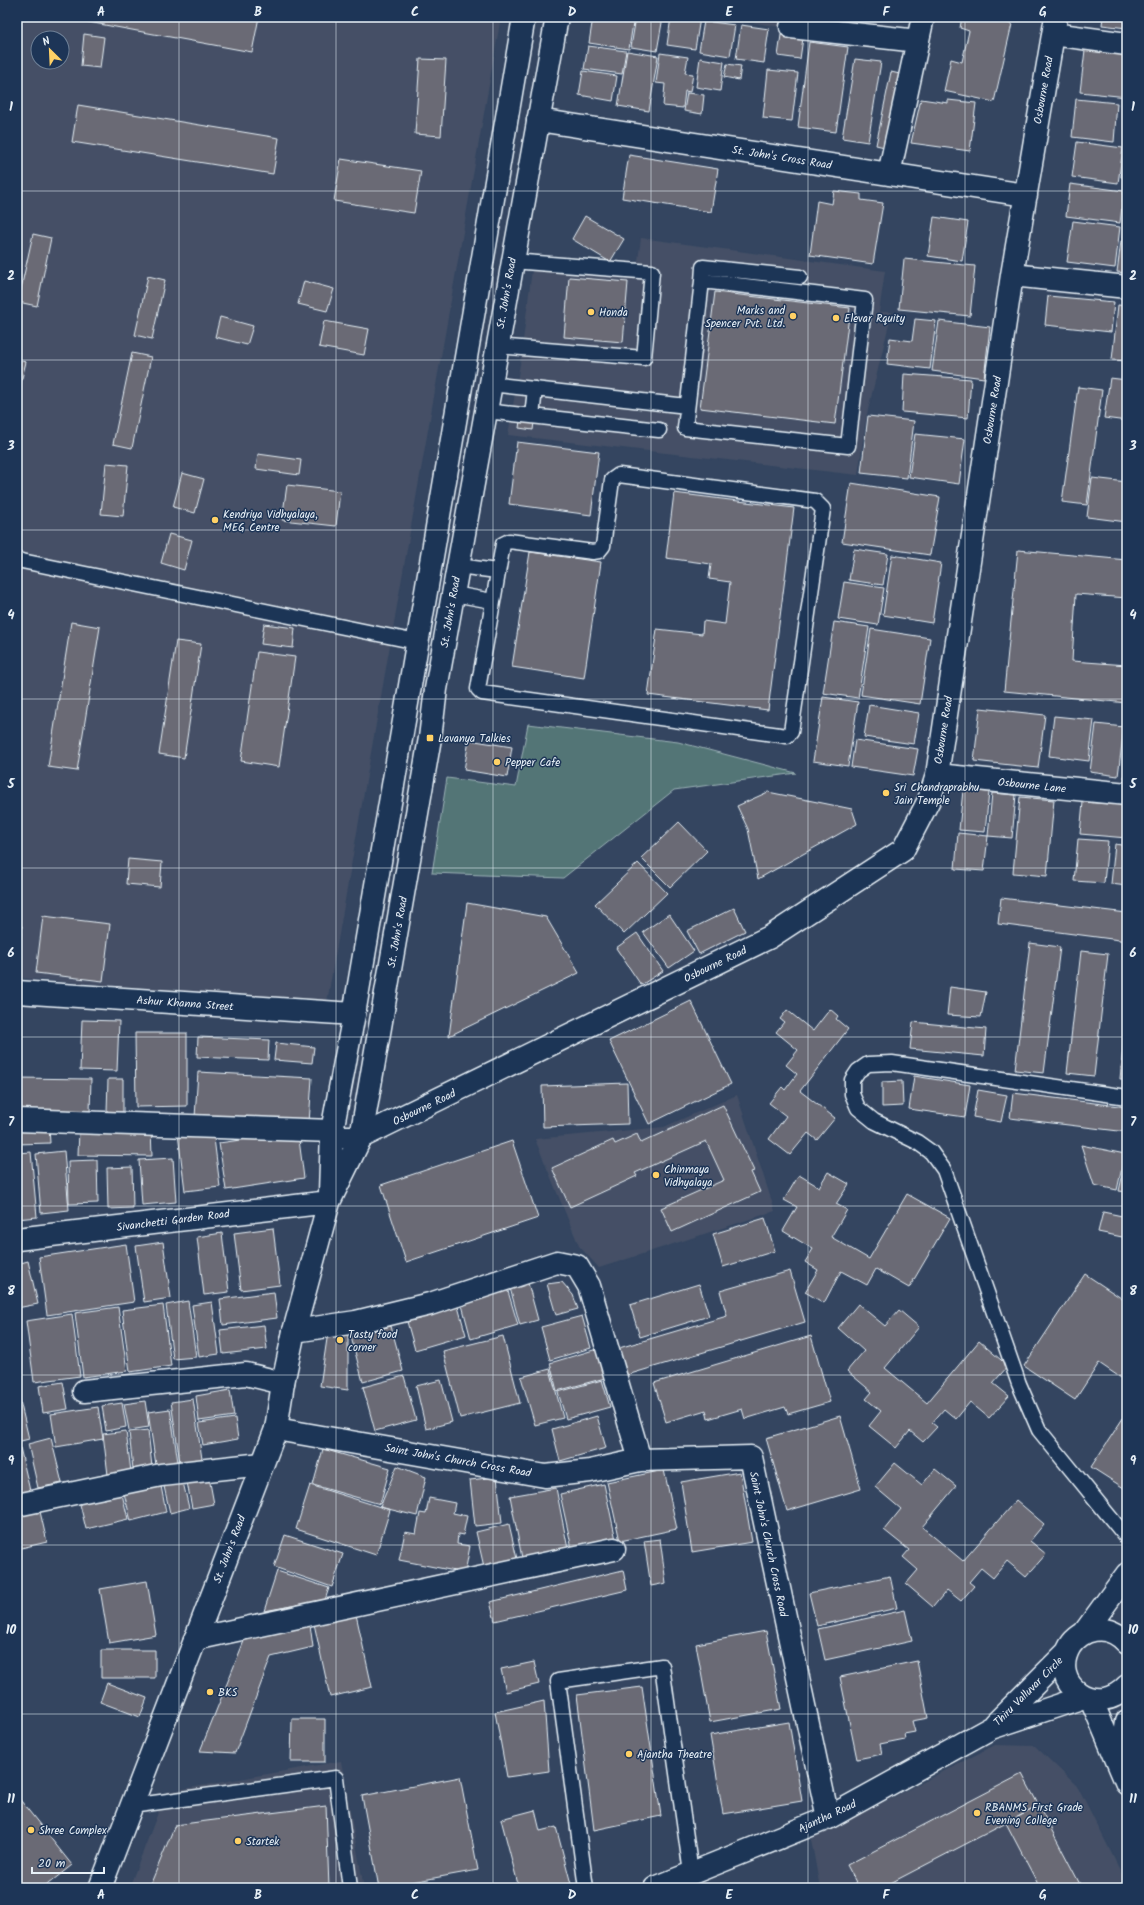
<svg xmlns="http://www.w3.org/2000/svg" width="1144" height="1905" viewBox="0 0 1144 1905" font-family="Kalam,sans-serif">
  <rect width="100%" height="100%" fill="#344560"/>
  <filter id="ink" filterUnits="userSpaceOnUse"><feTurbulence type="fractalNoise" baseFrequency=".025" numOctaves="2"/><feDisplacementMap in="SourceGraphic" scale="8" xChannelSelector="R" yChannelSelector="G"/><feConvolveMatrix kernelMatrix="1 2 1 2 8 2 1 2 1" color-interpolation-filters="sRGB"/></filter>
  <g filter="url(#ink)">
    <!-- built -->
    <path fill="#445066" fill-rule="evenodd" d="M17,17H501L327,1002L17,978ZM38,38H62V62H38Z
      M719,17H871L867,41Z
      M641,238L885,271L879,312H892L867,414L858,475L508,435L520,364L533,262L637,268Z
      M737,1095L775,1211L599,1268L579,1246L535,1139L664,1127Z
      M995,1745L1035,1746L1078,1787L1127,1884V1888H820L811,1839Z
      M341,1761L364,1888H129L166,1792Z"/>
    <!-- green -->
    <path fill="#527576" stroke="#9db3b7" d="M528,724L678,742L796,773L674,790L563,878L432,873L447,778L516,787Z"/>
    <!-- building -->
    <path fill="#6a6a74" stroke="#e8f1f8" d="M61,17H259L252,52Z
      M593,17H634L629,49L589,43Z
      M636,17H663L657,51L631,47Z
      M671,17L700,18L695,49L667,45Z
      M778,17H825V21Z
      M962,17H1009L1008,23L1012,24L994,102L944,91L951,59L962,62L969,31L960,28Z
      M1103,17H1127V28L1102,25Z
      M704,21L735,25L730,56L699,51Z
      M741,25L769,29L764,63L736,59Z
      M84,34L104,37L100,68L81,66Z
      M781,35L803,38L800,59L778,56Z
      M809,42L848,47L836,132L798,127Z
      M588,46L626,51L622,74L584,69Z
      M1085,50L1127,55V97L1080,92Z
      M627,51L658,56L649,111L618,106Z
      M660,53L688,57L685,73L693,74L690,92L685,91L683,108L663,106L665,84L656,83Z
      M700,58L724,62L720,91L696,87Z
      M420,59L446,60L441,136L415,134Z
      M855,59L881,62L868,142L842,138Z
      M727,64L741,66L739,80L724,77Z
      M768,70L798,73L792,121L763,118Z
      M583,71L617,76L613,101L579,95Z
      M891,72L904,75L889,148L876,145Z
      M687,93L704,95L702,114L684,111Z
      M921,99L948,103V100L976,103L970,151L911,143Z
      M1076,99L1117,103L1114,142L1072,137Z
      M78,105L279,138L273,174L72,142Z
      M1127,131V178L1121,177Z
      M1077,142L1123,148L1118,183L1072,177Z
      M629,155L718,169L711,212L622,198Z
      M341,159L421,171L414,213L334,201Z
      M1070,184L1124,191L1120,223L1066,216Z
      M834,191L861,194V200L883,203L873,264L810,255L817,201L832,204Z
      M1127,208V273L1117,272L1121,241H1123Z
      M585,216L624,239L610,262L572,239Z
      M934,217L968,222L962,261L928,256Z
      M1073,221L1120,227L1115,268L1067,262Z
      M33,234L51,238L37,306L18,302Z
      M904,259L975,266L970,316L899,309Z
      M148,276L165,280L152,339L135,335Z
      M569,277L628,282L623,342L564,337Z
      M304,281L334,289L327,311L298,304Z
      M715,292L850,308L835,424L700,408Z
      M1048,296L1114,302L1111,332L1045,325Z
      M1118,305L1127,306V361L1112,360Z
      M220,317L253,326L247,345L215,337Z
      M915,319L936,321L930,369L887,364L890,338L912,341Z
      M324,321L369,329L364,355L319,347Z
      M939,321L990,327L984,378L932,371Z
      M132,353L151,357L132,448L113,444Z
      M17,360L26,362L17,398Z
      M904,374L971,379L968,418L902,412Z
      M1110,378L1127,380V421L1104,418Z
      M1078,387L1102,390L1087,505L1062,502Z
      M868,416L914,421L907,478L861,473Z
      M520,421L534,422L533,430L519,428Z
      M915,434L965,439L959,484L909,477Z
      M517,442L599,452L591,515L509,504Z
      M258,454L301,460L299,475L256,469Z
      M106,463L128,465L123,516L101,514Z
      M182,473L204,479L195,513L173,507Z
      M1092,478L1127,482V522L1087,517Z
      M851,483L940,497L930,555L842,542Z
      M287,485L340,491L336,526L282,520Z
      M674,493L794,508L768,710L648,695L657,629L702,634L703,621L725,624L730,582L709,579L711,564L666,558Z
      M169,534L192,540L184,570L161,563Z
      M854,549L888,554L883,585L849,580Z
      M1018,550L1127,560V598L1076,594L1072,661L1127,665V703L1004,691Z
      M530,552L601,562L584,678L512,667Z
      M892,555L941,563L932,623L883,615Z
      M844,582L884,588L878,625L838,619Z
      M71,622L100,627L77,771L48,767Z
      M834,622L869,627L858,698L823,693Z
      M264,624L295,628L293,648L261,644Z
      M17,628L20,629L17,645Z
      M871,629L930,638L920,704L861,695Z
      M176,641L201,644L184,758L159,754Z
      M257,652L295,657L279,767L241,761Z
      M823,697L858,702L848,766L813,761Z
      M869,705L919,713L914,744L864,737Z
      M980,708L1045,715L1038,768L974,761Z
      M1054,716L1094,720L1089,761L1049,756Z
      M1096,724L1124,727L1118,776L1090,772Z
      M469,740L512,747L507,777L464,770Z
      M855,740L918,749L913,776L851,767Z
      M1127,753V778H1124Z
      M963,790L989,792L985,832L959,830Z
      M768,792L852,809L857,824L758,879L748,829L737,806Z
      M992,793L1016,795L1012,838L988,836Z
      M1020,797L1054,800L1047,876L1013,873Z
      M1083,802L1127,805V838L1080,834Z
      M679,822L707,851L670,887L641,858Z
      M958,833L988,836L984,871L955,869Z
      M1078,839L1108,841L1104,883L1074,881Z
      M1115,844L1127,846V886L1111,884Z
      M128,859L162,862L160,887L126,884Z
      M638,863L667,893L624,934L595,904Z
      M1001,898L1127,913V941L998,924Z
      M467,903L546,917L579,973L449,1036Z
      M734,908L745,931L699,954L687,931Z
      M669,914L694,951L669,968L643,932Z
      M43,916L110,924L103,981L36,973Z
      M17,925L22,926L18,953H17Z
      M637,933L663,971L641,985L616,948Z
      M1030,943L1060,947L1044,1073L1015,1070Z
      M1081,951L1108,954L1094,1076L1067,1073Z
      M950,987L986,992L981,1017L947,1015Z
      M691,1001L731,1084L649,1124L609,1041Z
      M1127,1006V1079H1120Z
      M830,1009L838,1016L836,1019L848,1029L800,1091L835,1118L817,1140L808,1133L790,1155L769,1139L786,1116L769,1103L782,1087L785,1090L797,1074L786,1065L798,1050L776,1032L784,1022L780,1019L787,1010L813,1031Z
      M82,1020L119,1021L117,1071L80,1070Z
      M913,1022L986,1029L984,1056L910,1049Z
      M17,1026H21L20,1068H17Z
      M135,1033H187V1106L136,1107Z
      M198,1037L269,1040L268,1060L197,1057Z
      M276,1043L314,1047L312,1063L274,1060Z
      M198,1072L312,1078L309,1123L195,1117Z
      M914,1076L970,1085L965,1117L909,1109Z
      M17,1078L91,1079L90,1112L17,1111Z
      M108,1079H123V1112H107Z
      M902,1081L903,1106L882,1107V1082Z
      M627,1083L628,1124L543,1127L542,1086Z
      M978,1090L1007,1095L1001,1122L973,1117Z
      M1013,1093L1127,1107V1132L1010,1118Z
      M723,1105L754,1171L751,1172L760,1192L672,1232L661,1208L724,1180L706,1141L635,1173L637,1176L570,1207L552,1168L613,1140L615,1144L637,1134L641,1143Z
      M17,1128H49L50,1143L17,1144Z
      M151,1129L152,1156L78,1155L79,1130Z
      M213,1130L220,1187L185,1191L178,1134Z
      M298,1132L304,1178L226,1190L219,1143Z
      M512,1141L538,1218L406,1262L381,1185Z
      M1081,1145L1125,1154L1117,1190L1094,1185Z
      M64,1151L69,1210L41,1213L36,1154Z
      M31,1152L37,1217L17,1219V1153Z
      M1127,1156V1192L1119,1191Z
      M173,1158L176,1202L142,1205L139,1160Z
      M97,1160L98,1203L69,1204L68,1161Z
      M132,1167L133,1208L108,1209L107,1168Z
      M828,1172L849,1184L836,1204L847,1210L831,1237L869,1259L907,1194L950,1218L909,1288L876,1269L867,1285L841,1271L824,1303L805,1292L818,1270L805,1262L813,1249L783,1231L797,1207L784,1200L799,1175L819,1187Z
      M1103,1212L1127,1217V1238L1098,1232Z
      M765,1218L775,1251L723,1267L713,1234Z
      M273,1228L280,1285L241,1290L234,1233Z
      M222,1233L229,1292L204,1295L197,1237Z
      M163,1242L171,1298L144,1302L136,1246Z
      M126,1244L134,1302L47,1315L39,1257Z
      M28,1261L38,1304L17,1308V1264Z
      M790,1271L805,1322L627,1375L619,1348L727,1316L720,1291Z
      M1085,1274L1127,1302V1382L1099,1363L1075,1400L1024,1366Z
      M562,1282L573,1295L578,1309L556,1315L547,1284Z
      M528,1283L538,1320L520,1325L510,1288Z
      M699,1284L709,1316L640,1337L630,1305Z
      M507,1288L518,1325L471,1339L461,1301Z
      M274,1292L277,1318L223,1325L220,1299Z
      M188,1301L196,1357L173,1359L166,1305Z
      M212,1302L219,1354L199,1357L192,1305Z
      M457,1303L466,1335L415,1350L406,1318Z
      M858,1304L885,1326L899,1310L919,1327L885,1368L927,1403L979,1341L1008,1366L993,1383L1009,1396L989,1418L970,1402L956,1419L944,1409L932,1423L937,1427L923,1442L910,1431L896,1448L869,1426L881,1411L866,1399L872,1392L847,1371L864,1351L838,1328Z
      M163,1305L171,1366L130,1372L122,1310Z
      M118,1307L127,1371L83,1377L75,1313Z
      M72,1314L80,1376L34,1382L26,1321Z
      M582,1316L591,1348L550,1360L541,1327Z
      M264,1325L267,1349L223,1354L220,1330Z
      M391,1326L403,1371L363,1382L351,1337Z
      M328,1332L348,1335V1390L320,1386Z
      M503,1336L520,1403L460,1418L443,1351Z
      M811,1336L830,1402L788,1414L785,1407L745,1419L742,1409L708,1419L706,1410L666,1422L654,1383Z
      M597,1349L605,1378L557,1391L550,1363Z
      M550,1369L563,1418L535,1425L521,1377Z
      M404,1376L416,1420L375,1431L363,1387Z
      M441,1380L452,1422L426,1429L416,1386Z
      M602,1380L610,1407L566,1419L558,1392Z
      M63,1382L68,1409L43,1413L39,1386Z
      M17,1388L29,1439L17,1442Z
      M230,1390L234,1416L199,1421L196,1396Z
      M193,1399L202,1459L180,1462L171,1402Z
      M145,1401L149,1427L129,1430L124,1404Z
      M122,1403L126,1427L106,1431L102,1406Z
      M98,1407L103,1439L56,1447L51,1414Z
      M170,1409L178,1462L156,1465L148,1412Z
      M1127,1412V1490L1091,1467Z
      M597,1416L606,1448L560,1461L552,1429Z
      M840,1416L861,1489L787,1511L766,1438Z
      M235,1418L238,1439L203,1445L199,1423Z
      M148,1430L152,1467L133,1469L129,1432Z
      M126,1431L131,1472L108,1475L103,1434Z
      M51,1438L62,1483L38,1488L28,1444Z
      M19,1443L30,1491L17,1494V1444Z
      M323,1449L390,1468L380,1504L313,1485Z
      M895,1463L922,1485L935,1469L956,1486L922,1527L963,1561L1016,1500L1044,1524L1030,1541L1046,1554L1026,1577L1007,1561L993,1578L981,1568L969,1582L974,1586L961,1601L947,1590L933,1607L906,1584L918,1570L903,1557L909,1550L884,1530L901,1509L875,1487Z
      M397,1466L426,1477L417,1516L380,1507Z
      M664,1470L677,1529L620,1541L607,1482Z
      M208,1472L214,1504L192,1508L186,1477Z
      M740,1472L752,1542L692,1552L681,1482Z
      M497,1477L502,1523L475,1526L470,1480Z
      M182,1478L189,1508L170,1513L163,1482Z
      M160,1481L166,1512L131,1521L123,1489Z
      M604,1484L616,1540L572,1549L560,1494Z
      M310,1485L390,1510L376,1555L296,1529Z
      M120,1486L128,1519L86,1529L78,1496Z
      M556,1488L568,1549L522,1558L510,1496Z
      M429,1498L455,1503L453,1513L467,1516L463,1535L458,1534L457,1544L470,1546L465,1573L399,1560L405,1532L416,1534L420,1513L426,1514Z
      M38,1503L47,1542L17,1549V1508Z
      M509,1524L517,1559L484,1567L476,1532Z
      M285,1535L343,1554L332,1587L274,1567Z
      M660,1539L666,1583L651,1586L644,1541Z
      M623,1570L627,1590L495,1621L490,1602Z
      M277,1571L329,1588L325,1600L264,1611Z
      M890,1576L897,1608L817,1626L809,1593Z
      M147,1581L156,1635L109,1643L100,1589Z
      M355,1610L372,1687L330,1697L313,1619Z
      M905,1610L912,1641L825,1660L818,1629Z
      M310,1625L313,1647L271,1657L235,1753L200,1751L246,1636Z
      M766,1631L781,1709L710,1722L696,1644Z
      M101,1650H155V1678H101Z
      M917,1661L928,1718L912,1721L915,1732L904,1734L905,1739L880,1744L882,1754L857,1759L840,1677Z
      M534,1662L539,1684L506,1692L501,1669Z
      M107,1683L147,1698L140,1717L100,1702Z
      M642,1687L661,1816L594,1830L577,1695Z
      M544,1701L549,1771L507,1777L495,1712Z
      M292,1719H325V1762H291Z
      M789,1722L802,1801L723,1814L710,1735Z
      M1022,1774L1039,1806L881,1888H859L847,1865Z
      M460,1777L478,1870L379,1888L362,1796Z
      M17,1796L72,1865L43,1888H17Z
      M326,1806L329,1888H149L175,1825Z
      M1039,1806L1082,1888H1040L1006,1823Z
      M535,1810L540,1831L556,1827L571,1884L557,1888H519L501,1819Z"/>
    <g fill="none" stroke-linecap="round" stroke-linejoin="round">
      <!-- lane casing -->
      <g stroke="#e8f1f8" stroke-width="17">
        <path id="lane" d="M702,281L865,300L848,446L685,428Z
          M702,281L703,267L800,277
          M497,346L644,358L652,272L512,261
          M490,384L687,406
          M486,411L659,430
          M532,416L535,389
          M619,475L815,501L823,509L791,732L787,736L482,693L478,689L503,544L509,541L593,552L599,551L603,546L612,480Z
          M17,560L417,642
          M458,566L497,571
          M454,594L492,601
          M1127,1097L892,1063L868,1064L858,1071L852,1080V1094L858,1108L874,1121L917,1142L931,1152L944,1170L1019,1384L1039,1430L1127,1538
          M131,1806L336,1778L350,1888
          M586,1888L558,1681L662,1666L691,1873"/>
      </g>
      <!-- street casing -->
      <g stroke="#e8f1f8" stroke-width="25">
        <path id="street" d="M791,27L918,41
          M1053,34L1127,44
          M538,120L1026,195
          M889,174L923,17
          M1012,275L1127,287
          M937,775L1127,794
          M17,992L354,1014
          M17,1120L332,1131
          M333,1137H361L770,937L903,850L929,800L937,775L1012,275L1056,17
          M294,1331L356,1322L430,1304L557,1262L577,1266L589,1286L640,1460
          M84,1391L246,1374L283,1383
          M276,1429L545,1476L590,1471L640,1460L751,1457L828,1818
          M17,1505L161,1475L262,1464
          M195,1639L614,1549"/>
      </g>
      <!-- secondary casing -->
      <g stroke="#e8f1f8" stroke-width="25">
        <path id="secondary" d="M330,1193L332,1131L354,1014L524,17
          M17,1239L329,1202
          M1084,1633L1127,1574
          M1127,1643C1119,1634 1107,1628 1094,1630C1085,1631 1075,1638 1070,1646C1047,1685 1097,1719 1127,1686
          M1091,1699L1127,1784
          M995,1724L1065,1654
          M1121,1767L1127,1721
          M100,1888L276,1429L283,1383L294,1331L329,1202L361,1137L430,738L436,689L557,17
          M655,1888L828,1818L991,1728L1084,1697"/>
      </g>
      <!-- lane -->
      <use href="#lane" stroke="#1d3557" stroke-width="14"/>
      <!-- street -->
      <use href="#street" stroke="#1d3557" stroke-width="22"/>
      <!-- secondary -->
      <use href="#secondary" stroke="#1d3557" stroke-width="22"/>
    </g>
  </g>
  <!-- grid -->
  <path fill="none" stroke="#e8f1f8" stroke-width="1" stroke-opacity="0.55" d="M179,17V1888M336,17V1888M493,17V1888M651,17V1888M808,17V1888M965,17V1888M17,191H1127M17,360H1127M17,530H1127M17,699H1127M17,868H1127M17,1037H1127M17,1206H1127M17,1375H1127M17,1545H1127M17,1714H1127"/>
  <!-- markers -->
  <g fill="#ffd166" stroke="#1d3557" stroke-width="1.5">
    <circle cx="591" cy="312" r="4"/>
    <circle cx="793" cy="316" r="4"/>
    <circle cx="836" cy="318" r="4"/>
    <circle cx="215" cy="520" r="4"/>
    <rect x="426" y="734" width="8" height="8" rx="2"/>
    <circle cx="497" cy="762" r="4"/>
    <circle cx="886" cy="793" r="4"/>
    <circle cx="656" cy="1175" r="4"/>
    <circle cx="340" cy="1340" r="4"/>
    <circle cx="210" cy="1692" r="4"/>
    <circle cx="629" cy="1754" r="4"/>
    <circle cx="977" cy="1813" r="4"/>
    <circle cx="31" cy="1830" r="4"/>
    <circle cx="238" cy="1841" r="4"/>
  </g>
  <g text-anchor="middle" stroke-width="3" stroke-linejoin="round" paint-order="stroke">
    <!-- street labels -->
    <g font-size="11" fill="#e8f1f8" stroke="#1d3557">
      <text transform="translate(1043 90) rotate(-80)" y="4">Osbourne Road</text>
      <text transform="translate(782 157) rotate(9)" y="4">St. John's Cross Road</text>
      <text transform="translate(506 293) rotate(-80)" y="4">St. John's Road</text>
      <text transform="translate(992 410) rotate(-81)" y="4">Osbourne Road</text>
      <text transform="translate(450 612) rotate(-80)" y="4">St. John's Road</text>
      <text transform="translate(943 730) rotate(-81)" y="4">Osbourne Road</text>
      <text transform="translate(1032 785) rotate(6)" y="4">Osbourne Lane</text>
      <text transform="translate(397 932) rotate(-80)" y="4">St. John's Road</text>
      <text transform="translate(715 964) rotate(-26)" y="4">Osbourne Road</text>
      <text transform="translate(185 1003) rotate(4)" y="4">Ashur Khanna Street</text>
      <text transform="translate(424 1107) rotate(-26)" y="4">Osbourne Road</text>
      <text transform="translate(173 1220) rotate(-7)" y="4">Sivanchetti Garden Road</text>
      <text transform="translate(458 1460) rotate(10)" y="4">Saint John's Church Cross Road</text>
      <text transform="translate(769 1544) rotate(78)" y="4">Saint John's Church Cross Road</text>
      <text transform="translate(229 1549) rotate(-69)" y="4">St. John's Road</text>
      <text transform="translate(1028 1691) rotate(-45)" y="4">Thiru Valluvar Circle</text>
      <text transform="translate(827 1816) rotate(-25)" y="4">Ajantha Road</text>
    </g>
    <!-- poi labels -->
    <g font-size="11" fill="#e8f1f8" stroke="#1d3557" text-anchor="start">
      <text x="785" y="314" text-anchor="end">Marks and<tspan x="785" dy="13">Spencer Pvt. Ltd.</tspan></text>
      <text x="599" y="316">Honda</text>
      <text x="844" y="322">Elevar Rquity</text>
      <text x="223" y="518">Kendriya Vidhyalaya,<tspan x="223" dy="13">MEG Centre</tspan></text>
      <text x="438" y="742">Lavanya Talkies</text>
      <text x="505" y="766">Pepper Cafe</text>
      <text x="894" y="791">Sri Chandraprabhu<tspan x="894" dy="13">Jain Temple</tspan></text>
      <text x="664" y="1173">Chinmaya<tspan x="664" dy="13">Vidhyalaya</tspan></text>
      <text x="348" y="1338">Tasty food<tspan x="348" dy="13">corner</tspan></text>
      <text x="218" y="1696">BKS</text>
      <text x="637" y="1758">Ajantha Theatre</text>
      <text x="985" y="1811">RBANMS First Grade<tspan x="985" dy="13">Evening College</tspan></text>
      <text x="39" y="1834">Shree Complex</text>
      <text x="246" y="1845">Startek</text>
    </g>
  </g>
  <!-- margin -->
  <rect width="1144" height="1905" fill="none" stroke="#1d3557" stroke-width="44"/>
  <!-- north arrow -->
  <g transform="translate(50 50) rotate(336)"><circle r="19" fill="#1d3557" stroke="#6e8097"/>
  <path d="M0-3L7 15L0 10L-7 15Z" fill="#ffd166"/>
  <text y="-6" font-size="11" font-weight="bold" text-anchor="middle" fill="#e8f1f8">N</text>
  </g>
  <!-- scale -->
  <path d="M32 1867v6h72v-6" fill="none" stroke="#e8f1f8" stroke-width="2"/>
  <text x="38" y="1867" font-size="12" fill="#e8f1f8" stroke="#1d3557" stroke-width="3" paint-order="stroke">20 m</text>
  <rect x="22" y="22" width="1100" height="1861" fill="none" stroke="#e8f1f8" stroke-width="1.5"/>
  <g font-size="13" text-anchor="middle" font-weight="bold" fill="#e8f1f8">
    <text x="101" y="16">A</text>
    <text x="258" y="16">B</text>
    <text x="415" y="16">C</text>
    <text x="572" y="16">D</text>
    <text x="729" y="16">E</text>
    <text x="886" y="16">F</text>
    <text x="1043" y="16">G</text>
    <text x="11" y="111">1</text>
    <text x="1133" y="111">1</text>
    <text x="11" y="280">2</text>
    <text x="1133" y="280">2</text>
    <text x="11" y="450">3</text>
    <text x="1133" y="450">3</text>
    <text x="11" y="619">4</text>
    <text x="1133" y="619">4</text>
    <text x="11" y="788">5</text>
    <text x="1133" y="788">5</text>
    <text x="11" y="957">6</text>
    <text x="1133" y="957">6</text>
    <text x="11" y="1126">7</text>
    <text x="1133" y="1126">7</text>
    <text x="11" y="1295">8</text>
    <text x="1133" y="1295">8</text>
    <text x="11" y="1465">9</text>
    <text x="1133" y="1465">9</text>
    <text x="11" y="1634">10</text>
    <text x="1133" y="1634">10</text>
    <text x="11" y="1803">11</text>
    <text x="1133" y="1803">11</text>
    <text x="101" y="1899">A</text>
    <text x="258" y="1899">B</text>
    <text x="415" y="1899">C</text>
    <text x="572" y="1899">D</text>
    <text x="729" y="1899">E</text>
    <text x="886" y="1899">F</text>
    <text x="1043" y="1899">G</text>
  </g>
</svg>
